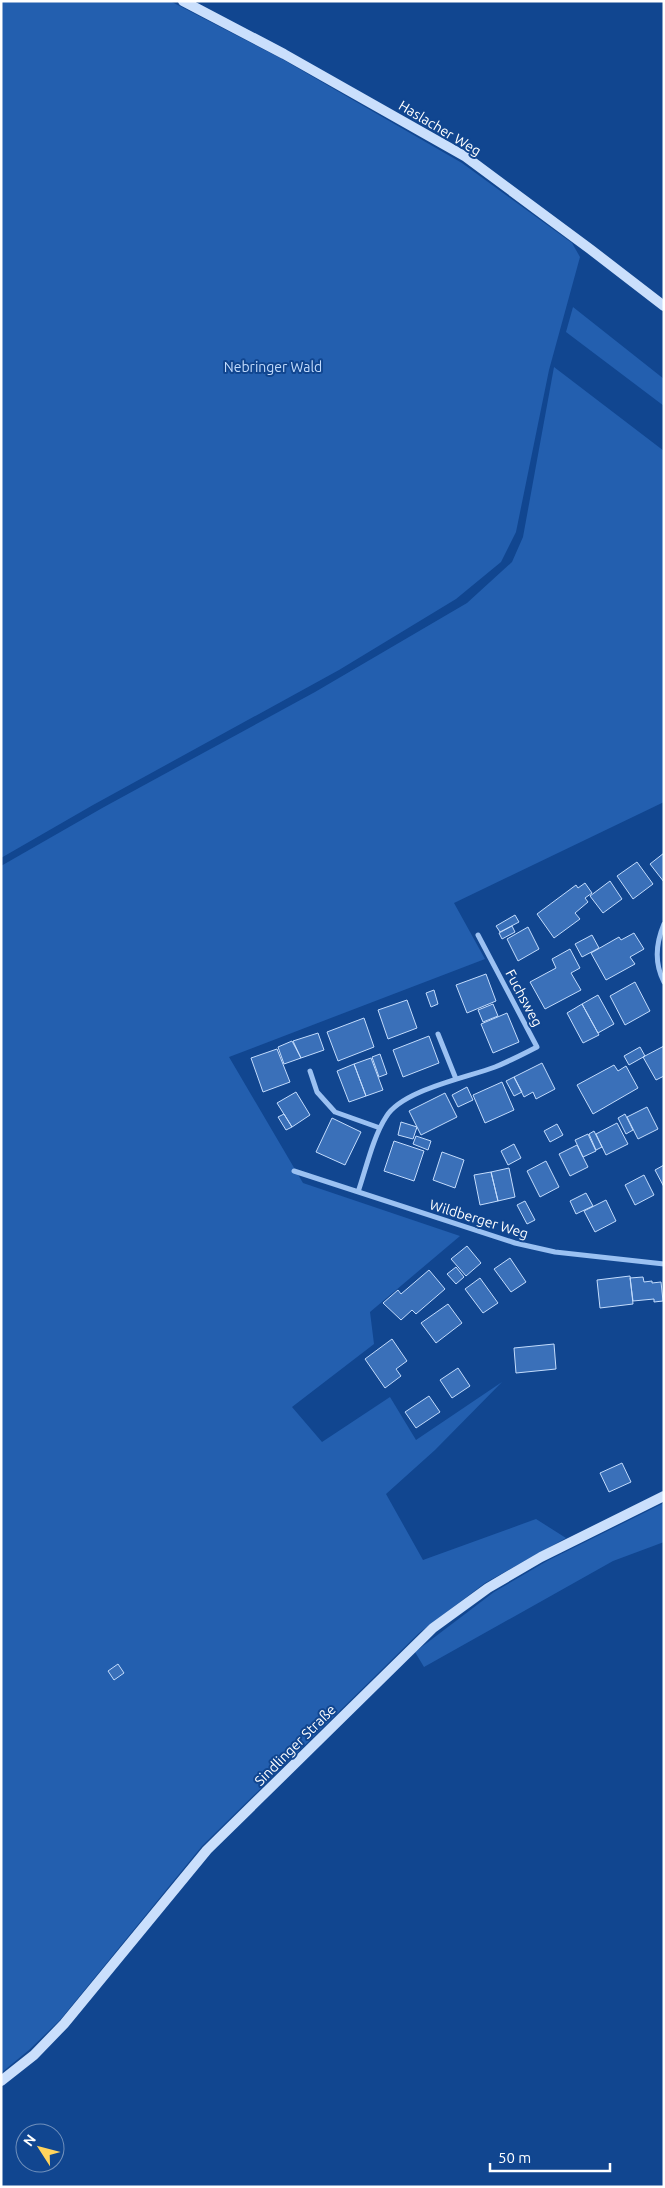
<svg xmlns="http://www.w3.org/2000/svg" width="665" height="2188" viewBox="0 0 665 2188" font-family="Ubuntu,sans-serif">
  <rect width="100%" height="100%" fill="#114690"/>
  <!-- green -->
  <path fill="#235faf" d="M1,1H170L282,59L462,163L572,243L580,257L549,370L516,532L501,562L456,599L339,670L93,805L1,858Z
    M573,307L664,379V406L566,332Z
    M554,367L664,451V802L454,903L485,959L229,1057L303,1183L460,1236L370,1312L374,1344L292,1407L322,1442L390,1397L416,1440L502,1382L435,1450L386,1494L423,1560L536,1519L566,1538L485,1583L419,1633L202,1846L60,2020L29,2050L1,2073V866L104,807L315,692L467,603L512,562L523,537Z
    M664,1503V1542L613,1561L424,1667L415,1652L494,1592L547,1561Z"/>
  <!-- building -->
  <path fill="#3a70b9" stroke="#c3dcfd" d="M664,853V882L650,864Z
    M637,862L653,884L633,899L617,876Z
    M610,881L622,899L603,913L590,896Z
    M585,883L592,893L585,898L588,902L575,913L580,919L554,938L537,914L576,885L578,888Z
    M515,915L519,922L500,932L496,926Z
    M512,926L515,932L502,939L499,933Z
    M528,927L539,949L518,961L507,939Z
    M634,933L644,949L630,957L635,964L606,980L591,953L619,937L621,940Z
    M592,935L599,948L582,957L575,944Z
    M570,949L580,968L571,973L581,990L545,1009L530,982L556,968L552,959Z
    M486,974L496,1001L467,1013L456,985Z
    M635,982L650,1011L625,1025L610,996Z
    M434,990L438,1004L431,1007L426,993Z
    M598,995L614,1024L598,1033L582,1004Z
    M407,1000L417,1028L388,1039L378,1010Z
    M493,1004L498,1016L483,1022L478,1010Z
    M582,1004L599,1035L583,1043L567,1013Z
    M507,1013L519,1042L493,1053L481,1024Z
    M364,1018L374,1047L338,1061L327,1032Z
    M318,1033L324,1050L301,1058L293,1041Z
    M429,1036L439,1063L403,1077L393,1050Z
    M292,1041L301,1058L284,1064L278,1047Z
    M664,1046V1076L656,1080L643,1057Z
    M640,1047L645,1056L629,1065L624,1056Z
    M277,1049L290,1082L263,1092L251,1058Z
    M380,1054L387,1074L379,1077L372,1057Z
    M371,1058L383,1090L366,1096L354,1064Z
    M542,1063L555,1089L536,1099L533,1092L524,1097L514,1077Z
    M354,1064L366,1096L349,1102L337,1071Z
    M614,1065L618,1071L626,1066L638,1088L593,1114L577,1085Z
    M514,1077L522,1092L514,1096L506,1081Z
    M502,1082L514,1110L485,1123L473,1095Z
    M467,1087L473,1100L458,1107L452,1095Z
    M296,1092L310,1115L292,1127L277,1103Z
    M445,1093L457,1117L421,1135L409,1111Z
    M647,1107L658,1129L638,1139L627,1117Z
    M284,1114L292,1127L286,1130L278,1117Z
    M625,1114L633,1130L626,1134L618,1118Z
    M332,1118L361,1132L345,1165L316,1152Z
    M401,1122L417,1127L413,1139L398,1135Z
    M617,1123L628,1144L606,1155L596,1134Z
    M557,1124L563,1135L550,1142L544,1131Z
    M594,1131L602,1147L596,1150L589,1134Z
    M588,1134L596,1151L583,1157L575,1140Z
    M416,1136L431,1141L428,1150L413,1144Z
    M394,1141L424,1151L414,1181L384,1171Z
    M514,1144L521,1158L508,1165L501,1151Z
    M577,1145L588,1167L570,1176L559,1154Z
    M442,1152L464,1160L455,1188L433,1180Z
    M546,1161L559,1187L540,1197L527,1171Z
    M664,1165V1187L655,1170Z
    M509,1168L515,1197L498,1201L491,1172Z
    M491,1172L498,1201L480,1205L474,1175Z
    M644,1175L654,1195L635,1205L625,1185Z
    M586,1193L593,1206L576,1214L570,1201Z
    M606,1200L616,1221L595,1232L584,1211Z
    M525,1201L535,1220L527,1224L517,1205Z
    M467,1246L481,1263L466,1276L451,1259Z
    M510,1258L526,1282L511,1292L494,1269Z
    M456,1267L464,1277L456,1284L447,1274Z
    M429,1270L445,1289L416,1314L412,1310L401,1320L383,1303L398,1290L401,1294Z
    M630,1276L633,1304L600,1308L597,1280Z
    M643,1277L644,1282L652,1281V1283L661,1282L663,1301L654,1302V1299L633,1301L630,1278Z
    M480,1278L498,1303L483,1313L465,1289Z
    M448,1304L462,1323L436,1343L421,1323Z
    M392,1339L407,1361L396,1369L401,1376L385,1388L365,1359Z
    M554,1344L556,1369L516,1373L514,1348Z
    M458,1368L470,1386L452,1398L440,1380Z
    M429,1396L440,1412L416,1428L405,1412Z
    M622,1463L631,1482L609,1492L600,1473Z
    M118,1664L124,1673L114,1680L108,1671Z"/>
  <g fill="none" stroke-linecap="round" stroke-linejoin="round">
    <!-- street -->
    <path stroke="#9bc1f2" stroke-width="5" d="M664,924C656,943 654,963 664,982
      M438,1034L456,1079
      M310,1071L317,1092L335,1112L380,1128
      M294,1171L515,1243L555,1252L664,1264
      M358,1192C366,1169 373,1137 386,1117C402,1090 466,1078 495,1067C510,1061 523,1054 537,1047L478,935"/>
    <!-- secondary -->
    <path stroke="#cadffc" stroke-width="10" d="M183,1L284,54L466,157L590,249L664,306
      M1,2081L34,2055L64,2024L207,1850L433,1628L488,1588L541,1557L664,1496"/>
  </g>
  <g text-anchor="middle" stroke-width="4" stroke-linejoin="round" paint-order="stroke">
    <!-- street labels -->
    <g font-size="14" fill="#fff" stroke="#114690">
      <text transform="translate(440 128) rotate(31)" y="5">Haslacher Weg</text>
      <text transform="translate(524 998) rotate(62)" y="5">Fuchsweg</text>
      <text transform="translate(479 1219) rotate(17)" y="5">Wildberger Weg</text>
      <text transform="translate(295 1745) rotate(-45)" y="5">Sindlinger Straße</text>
    </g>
    <!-- park labels -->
    <g font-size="14" fill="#c3dcfd" stroke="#114690">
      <text x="273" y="372">Nebringer Wald</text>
    </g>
  </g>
  <!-- border -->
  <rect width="665" height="2188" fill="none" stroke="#ffffff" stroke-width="5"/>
  <!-- north arrow -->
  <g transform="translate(40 2148) rotate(306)"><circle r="24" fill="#114690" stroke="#7090bc"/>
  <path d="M0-4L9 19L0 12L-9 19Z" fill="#ffd45d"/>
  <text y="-8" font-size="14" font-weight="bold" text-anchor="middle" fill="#ffffff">N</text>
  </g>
  <!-- scale -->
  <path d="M490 2163v8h120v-8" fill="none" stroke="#ffffff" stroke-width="2.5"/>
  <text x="498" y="2163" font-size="15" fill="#ffffff" stroke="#114690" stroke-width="4" paint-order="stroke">50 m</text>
</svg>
